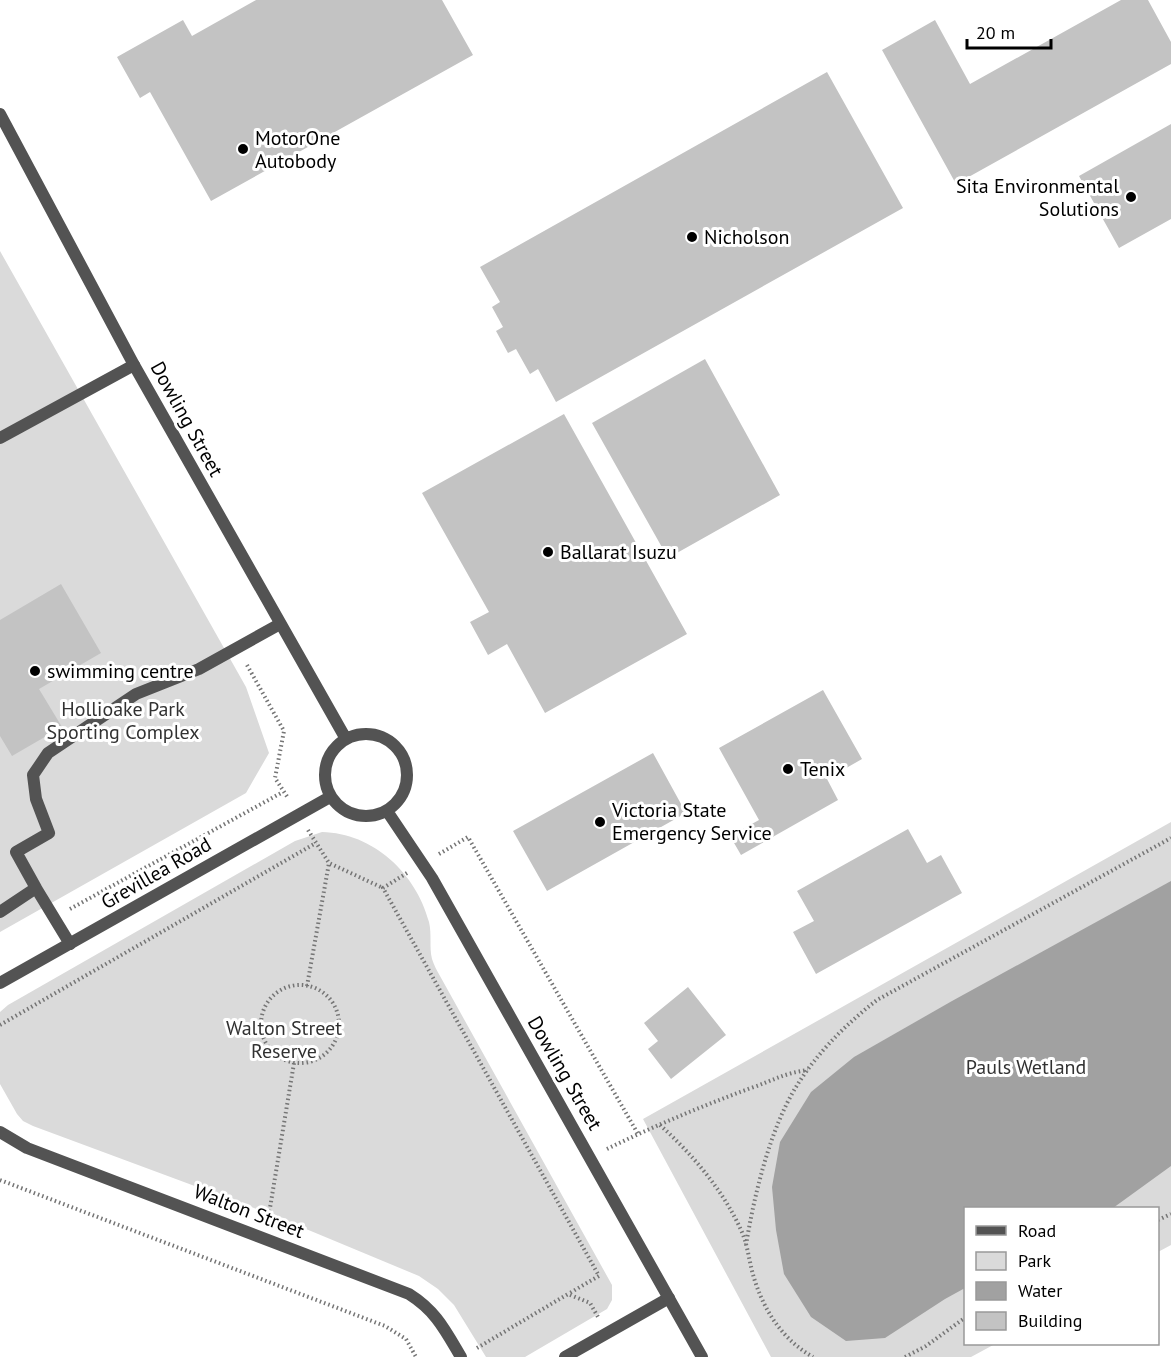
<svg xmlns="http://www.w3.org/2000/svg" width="1171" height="1357" viewBox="0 0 1171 1357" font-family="'PT Sans',sans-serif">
  <rect width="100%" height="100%" fill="#fff"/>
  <!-- green -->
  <path fill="#dadada" d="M0,251L246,687L269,753L246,793L0,932Z
    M1171,822V1245L1158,1252V1208H966V1344H995L971,1357H771L643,1119Z
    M322,832C373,833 416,873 429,922C432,935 429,947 432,959C434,965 437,971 440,976L612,1285V1300L607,1309L525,1357H486L454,1305L438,1289L419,1276L270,1214L33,1126L23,1121L17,1114L0,1084V1012L8,1005L295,841Z"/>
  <!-- water -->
  <path fill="#a1a1a1" d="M1171,881V1166L1113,1208H966L965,1288L945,1299L885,1338L846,1341L811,1317L784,1274L776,1230L772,1187L780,1142L811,1092L854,1057L952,1001Z"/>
  <!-- building -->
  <path fill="#c3c3c3" d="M256,0H442L473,55L211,201L150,92L140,98L117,57L183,20L192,36Z
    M1121,0H1148L1171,42V64L956,184L882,50L935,20L970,84Z
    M827,72L903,208L556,402L538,369L530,374L516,349L508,353L496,331L503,327L492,307L500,302L480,267Z
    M1171,124V219L1119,248L1079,176Z
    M705,359L780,495L668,558L592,423Z
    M564,414L687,634L545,713L507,644L488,655L470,622L489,612L422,493Z
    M61,584L101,653L39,689L62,727L12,756L0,736V620Z
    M823,690L862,759L827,779L838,800L741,855L730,836L759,820L719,748Z
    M653,753L686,813L547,891L513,831Z
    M908,829L927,863L941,855L962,893L816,974L793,932L814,921L797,891Z
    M688,987L726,1035L671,1079L648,1049L658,1041L644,1023Z"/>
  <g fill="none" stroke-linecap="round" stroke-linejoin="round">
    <!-- path -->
    <path stroke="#757575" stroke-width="4" stroke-dasharray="1.5 3" stroke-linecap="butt" d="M247,665L284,731L275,778L288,798
      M308,830L329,863L383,888
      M439,854L468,837L638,1134
      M407,873L383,888L599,1276L568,1294
      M70,909L283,792
      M261 1024a39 39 0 1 1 78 0a39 39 0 1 1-78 0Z
      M307,986L329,863
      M0,1025L316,843
      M660,1125C692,1154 723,1190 741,1230C748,1245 749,1262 754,1278C764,1311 783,1340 813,1357
      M607,1149C654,1126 702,1106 751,1088C772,1081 784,1073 808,1070
      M0,1180L385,1326L406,1339L416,1357
      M268,1220L294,1063
      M1158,1220L1171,1214
      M746,1245C754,1196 770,1129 796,1087C816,1054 846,1024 877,1000L1171,838
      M477,1348L568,1294L590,1303L598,1317
      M905,1357L926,1346L966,1317"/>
    <!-- service -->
    <path stroke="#535353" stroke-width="12" d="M0,438L134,365
      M36,888L70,944
      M0,912L36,888L16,852L49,833L36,799L33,775L48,753L136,694L199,669L280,624"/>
    <!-- minor -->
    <path stroke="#535353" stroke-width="12" d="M0,1132L27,1148L409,1294C436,1311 445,1330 461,1357
      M565,1357L669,1298"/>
    <!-- tertiary -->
    <path stroke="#535353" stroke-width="12" d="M0,114L134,365L346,739
      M325 775a41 41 0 1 1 82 0a41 41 0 1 1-82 0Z
      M387,811L432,878L702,1357
      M0,983L330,797"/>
  </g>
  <!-- markers -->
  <g fill="#000" stroke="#fff" stroke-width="2">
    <circle cx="243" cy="149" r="6"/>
    <circle cx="1131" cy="197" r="6"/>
    <circle cx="692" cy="237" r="6"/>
    <circle cx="548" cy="552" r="6"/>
    <circle cx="35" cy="671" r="6"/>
    <circle cx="788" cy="769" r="6"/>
    <circle cx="600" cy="822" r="6"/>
  </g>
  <g text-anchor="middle" stroke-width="6" stroke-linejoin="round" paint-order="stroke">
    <!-- poi labels -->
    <g font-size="20" fill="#000" stroke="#fff" text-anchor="start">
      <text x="255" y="145">MotorOne<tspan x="255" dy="23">Autobody</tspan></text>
      <text x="1119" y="193" text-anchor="end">Sita Environmental<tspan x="1119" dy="23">Solutions</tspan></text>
      <text x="704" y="244">Nicholson</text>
      <text x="560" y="559">Ballarat Isuzu</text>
      <text x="47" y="678">swimming centre</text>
      <text x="800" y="776">Tenix</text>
      <text x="612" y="817">Victoria State<tspan x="612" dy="23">Emergency Service</tspan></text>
    </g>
    <!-- street labels -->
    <g font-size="20" fill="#000" stroke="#fff">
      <text transform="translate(187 419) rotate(61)" y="7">Dowling Street</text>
      <text transform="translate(156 873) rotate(-30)" y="7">Grevillea Road</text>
      <text transform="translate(565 1073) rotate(60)" y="7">Dowling Street</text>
      <text transform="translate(249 1211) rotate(21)" y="7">Walton Street</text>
    </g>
    <!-- park labels -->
    <g font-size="20" fill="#313131" stroke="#fff">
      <text x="123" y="716">Hollioake Park<tspan x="123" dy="23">Sporting Complex</tspan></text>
      <text x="284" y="1035">Walton Street<tspan x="284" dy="23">Reserve</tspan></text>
      <text x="1026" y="1074">Pauls Wetland</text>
    </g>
  </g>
  <!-- legend -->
  <rect x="964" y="1207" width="195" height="138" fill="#ffffff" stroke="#999999" stroke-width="1.5"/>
  <rect x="976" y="1226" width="30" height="9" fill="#535353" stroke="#999999" stroke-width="1.5"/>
  <text x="1018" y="1237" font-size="18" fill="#000000">Road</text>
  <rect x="976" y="1252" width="30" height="18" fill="#dadada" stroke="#999999" stroke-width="1.5"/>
  <text x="1018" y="1267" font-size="18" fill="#000000">Park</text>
  <rect x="976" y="1282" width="30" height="18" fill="#a1a1a1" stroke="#999999" stroke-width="1.5"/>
  <text x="1018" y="1297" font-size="18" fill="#000000">Water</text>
  <rect x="976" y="1312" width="30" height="18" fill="#c3c3c3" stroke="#999999" stroke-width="1.5"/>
  <text x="1018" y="1327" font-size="18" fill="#000000">Building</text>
  <!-- scale -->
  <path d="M967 39v9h84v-9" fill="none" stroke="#000000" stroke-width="3"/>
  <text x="976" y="39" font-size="18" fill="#000000" stroke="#ffffff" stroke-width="4.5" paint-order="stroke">20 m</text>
</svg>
